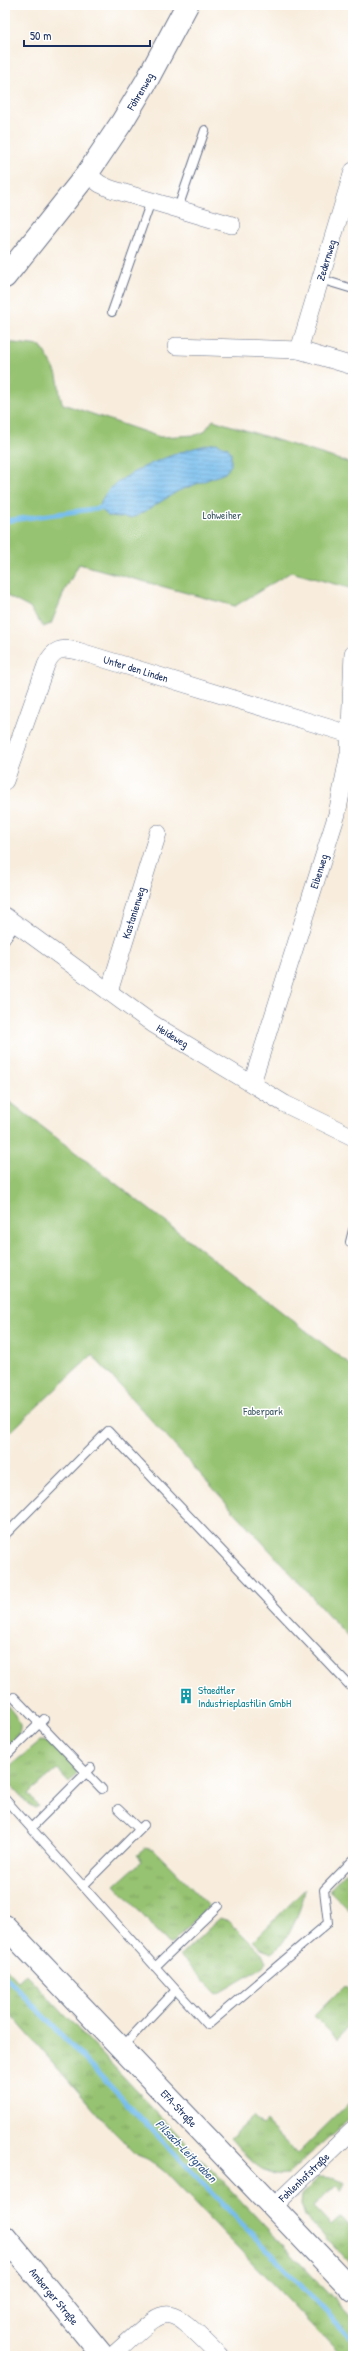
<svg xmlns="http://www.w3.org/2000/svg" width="358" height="2361" viewBox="0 0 358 2361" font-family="'Patrick Hand',sans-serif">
  <defs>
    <pattern id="grass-tufts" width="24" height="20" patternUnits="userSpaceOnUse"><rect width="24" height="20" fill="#96c371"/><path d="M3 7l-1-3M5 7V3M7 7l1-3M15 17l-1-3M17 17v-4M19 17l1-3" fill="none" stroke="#7a9f60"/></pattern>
    <pattern id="water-rules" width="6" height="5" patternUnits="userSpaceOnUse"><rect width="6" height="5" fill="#76bded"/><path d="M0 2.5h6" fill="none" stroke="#609ac3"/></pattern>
  </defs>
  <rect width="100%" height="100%" fill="#fff"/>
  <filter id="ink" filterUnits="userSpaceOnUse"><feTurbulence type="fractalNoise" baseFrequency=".025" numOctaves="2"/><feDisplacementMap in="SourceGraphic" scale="8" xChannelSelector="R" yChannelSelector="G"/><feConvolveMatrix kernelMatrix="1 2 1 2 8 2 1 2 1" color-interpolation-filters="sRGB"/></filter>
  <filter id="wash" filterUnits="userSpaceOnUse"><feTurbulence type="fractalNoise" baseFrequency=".012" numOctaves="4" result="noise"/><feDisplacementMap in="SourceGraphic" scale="16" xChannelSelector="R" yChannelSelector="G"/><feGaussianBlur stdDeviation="0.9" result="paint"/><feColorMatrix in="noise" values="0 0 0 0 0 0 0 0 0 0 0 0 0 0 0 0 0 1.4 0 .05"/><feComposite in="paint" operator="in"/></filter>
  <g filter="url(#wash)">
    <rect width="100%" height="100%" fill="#f8eddd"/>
    <!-- grass -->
    <path fill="url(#grass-tufts)" stroke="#587968" d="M6,1704C25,1726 25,1730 5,1751Z
      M40,1741C55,1741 73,1758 77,1773L69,1782L57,1769L28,1794L38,1806L35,1808L28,1804L10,1784L8,1773L11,1765Z
      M146,1848L154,1850L159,1855L209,1906L170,1945L115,1885L142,1861L137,1855Z
      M353,1865V1906L349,1910L331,1892V1888Z
      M305,1889C304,1904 286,1946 272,1953L261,1949L253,1941Z
      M220,1918L229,1921L263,1955L266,1962L263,1967L217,1994L180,1956Z
      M5,1967L18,1981L26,1974L353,2319V2356H342L164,2171L150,2160L137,2155L110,2128L5,2008Z
      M345,1985L353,1994V2034L347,2028L337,2039L314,2016Z
      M353,2099V2115L288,2174C261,2178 247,2156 230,2138L253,2116L262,2126L266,2122L297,2154Z
      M321,2177L332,2178L345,2183L341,2191L336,2186L313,2207L331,2226L341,2217L353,2230V2267L306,2217L301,2205L302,2195L317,2179Z"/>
    <!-- green -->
    <path fill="#96c371" stroke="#587968" d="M5,342L41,346C47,357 56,368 58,380C60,389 59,396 63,404L160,437L196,435L204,432L213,420L353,464V589L291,572L235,606L79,564L64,592L51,624L43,627L30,608L5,595Z
      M5,1098L353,1367V1642L92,1355L5,1437Z"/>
    <!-- water -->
    <path fill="url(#water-rules)" stroke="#4876a6" d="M216,443L228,448L231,453V465L225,473L178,491L139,515L130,518L108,516L100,508C100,476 190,447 216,443Z"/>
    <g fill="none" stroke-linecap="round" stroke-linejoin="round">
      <!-- stream -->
      <path stroke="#76bded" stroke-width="5" d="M5,521L100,508
        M5,1976L353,2340"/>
    </g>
  </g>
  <g filter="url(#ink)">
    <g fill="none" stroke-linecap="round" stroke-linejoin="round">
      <!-- lane casing -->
      <g stroke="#68728a" stroke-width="10">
        <path id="lane" d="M178,208L205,130
          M341,212L353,215
          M320,279L353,289
          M112,312L151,201
          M5,940L16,925
          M350,1242L353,1230
          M5,1535L108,1431L353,1689
          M14,1697L102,1789
          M5,1757L44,1719
          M5,1799L176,1990
          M118,1809L139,1829
          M31,1828L91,1768
          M83,1886L144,1825
          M155,1967L218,1906
          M122,2047L176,1990L208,2025L328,1923L324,1890L353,1860"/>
      </g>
      <!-- street casing -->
      <g stroke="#68728a" stroke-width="18">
        <g id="street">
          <path d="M87,174L100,184L111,189L232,225"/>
          <path d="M176,346L299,350L353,366"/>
          <path id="s1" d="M299,350L353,171"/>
          <path id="s2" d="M5,781L46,665C53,649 61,647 78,651L349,734"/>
          <path id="s3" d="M5,916L153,1024L285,1104L353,1137"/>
          <path id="s4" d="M109,992L158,833"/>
          <path id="s5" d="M252,1083L337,814L349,753L353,653"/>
          <path id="s6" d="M273,2207L353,2130"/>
          <path d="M112,2356C171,2304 161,2298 220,2356"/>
        </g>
      </g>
      <!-- secondary casing -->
      <g stroke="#68728a" stroke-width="24">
        <g id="secondary">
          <path id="s7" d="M5,277L87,174L122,122L146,82L187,5"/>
          <path id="s8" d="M5,1926L353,2291"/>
          <path id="s9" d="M5,2237L103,2356"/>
        </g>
      </g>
      <!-- lane -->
      <use href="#lane" stroke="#fff" stroke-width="8"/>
      <!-- street -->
      <use href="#street" stroke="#fff" stroke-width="17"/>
      <!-- secondary -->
      <use href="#secondary" stroke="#fff" stroke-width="22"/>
    </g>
  </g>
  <!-- icons -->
  <defs>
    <g id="building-bare" transform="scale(1.2)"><path d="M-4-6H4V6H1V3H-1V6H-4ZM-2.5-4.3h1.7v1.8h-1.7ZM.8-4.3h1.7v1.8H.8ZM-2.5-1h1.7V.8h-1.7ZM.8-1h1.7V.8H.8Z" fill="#0f9aa8" stroke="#fff" stroke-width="2.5" paint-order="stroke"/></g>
  </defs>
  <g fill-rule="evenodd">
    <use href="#building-bare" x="186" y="1696"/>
  </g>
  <g text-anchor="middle" stroke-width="3" stroke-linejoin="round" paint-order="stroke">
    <!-- street labels -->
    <g font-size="11" fill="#1b2f5e" stroke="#fff">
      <text dy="4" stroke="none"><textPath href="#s7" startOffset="230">Föhrenweg</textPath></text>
      <text dy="4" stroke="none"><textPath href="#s1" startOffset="94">Zedernweg</textPath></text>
      <text dy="4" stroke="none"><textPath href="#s2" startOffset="223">Unter den Linden</textPath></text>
      <text dy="4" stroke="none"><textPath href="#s5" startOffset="222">Eibenweg</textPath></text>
      <text dy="4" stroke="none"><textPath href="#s4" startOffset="83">Kastanienweg</textPath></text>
      <text dy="4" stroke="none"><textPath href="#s3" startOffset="206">Heideweg</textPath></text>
      <text dy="4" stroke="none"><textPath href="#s8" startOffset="252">EFA-Straße</textPath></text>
      <text dy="4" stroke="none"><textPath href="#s6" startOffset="43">Fohlenhofstraße</textPath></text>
      <text dy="4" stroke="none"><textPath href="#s9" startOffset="77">Amberger Straße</textPath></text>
    </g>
    <!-- park labels -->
    <g font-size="11" fill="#405b64" stroke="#fff">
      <text x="222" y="519">Lohweiher</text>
      <text x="263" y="1415">Faberpark</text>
    </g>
    <!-- culture labels -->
    <g font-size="11" fill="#0d838f" stroke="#fff" text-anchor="start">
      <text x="198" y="1694">Staedtler<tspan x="198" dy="13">Industrieplastilin GmbH</tspan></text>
    </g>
    <!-- water labels -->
    <g font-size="12" font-style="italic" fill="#365a89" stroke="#fff">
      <text transform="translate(186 2151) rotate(46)" y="4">Pilsach-Leitgraben</text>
    </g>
  </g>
  <!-- margin -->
  <rect width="358" height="2361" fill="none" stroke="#fff" stroke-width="20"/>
  <!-- scale -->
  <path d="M24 40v6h126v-6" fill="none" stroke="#1b2f5e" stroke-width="2"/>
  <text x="30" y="40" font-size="12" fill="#1b2f5e" stroke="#ffffff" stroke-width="3" paint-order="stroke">50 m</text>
</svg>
